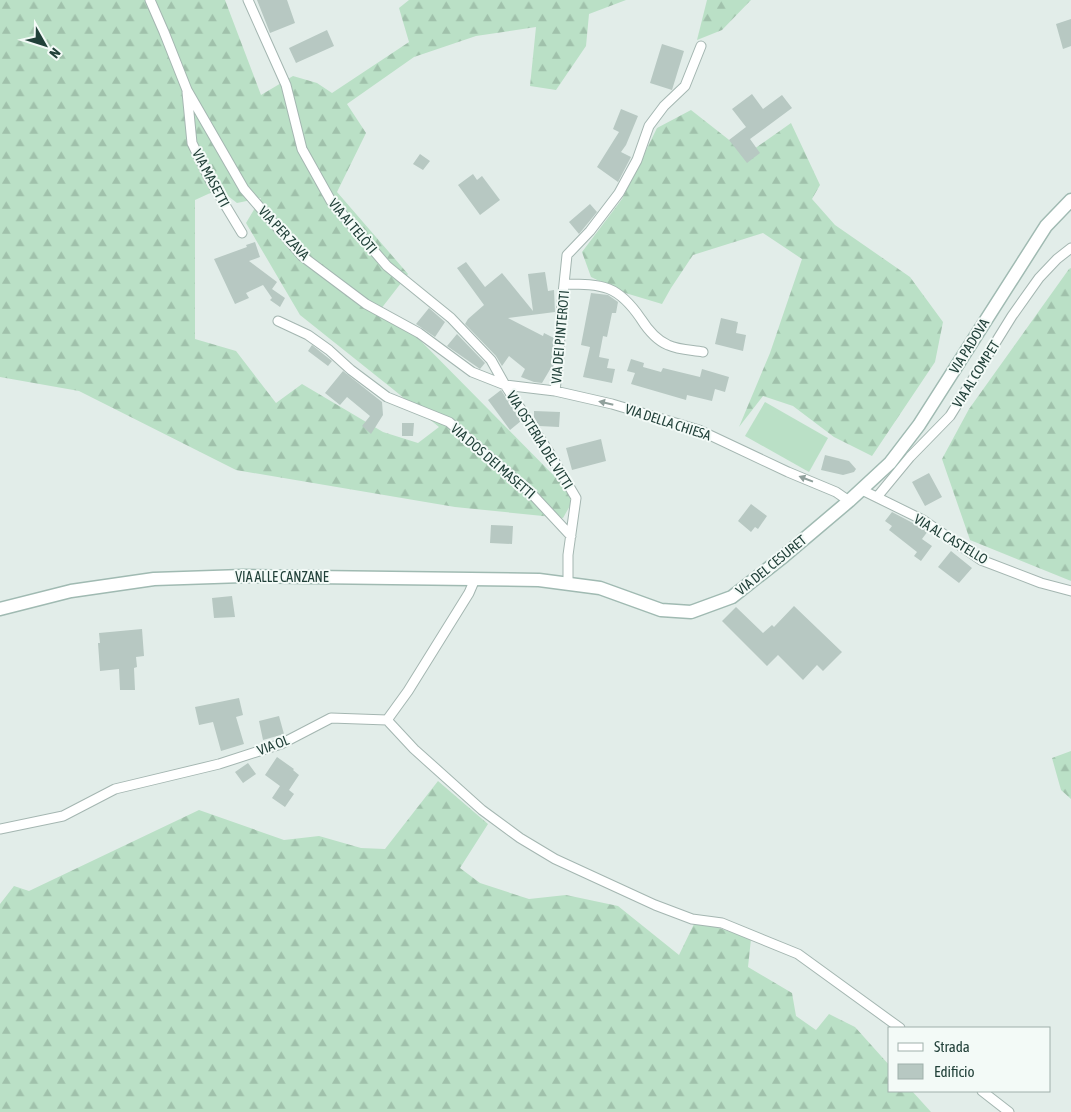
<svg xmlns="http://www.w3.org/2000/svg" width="1071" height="1112" viewBox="0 0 1071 1112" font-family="'Asap Condensed',sans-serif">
  <defs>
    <pattern id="forest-firs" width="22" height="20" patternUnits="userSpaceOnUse" patternTransform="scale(1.25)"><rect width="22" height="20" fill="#bae0c6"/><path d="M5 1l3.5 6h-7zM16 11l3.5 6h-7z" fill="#a0c1ab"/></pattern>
  </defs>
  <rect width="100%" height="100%" fill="#e2ede9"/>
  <!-- forest -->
  <path fill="url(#forest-firs)" fill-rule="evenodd" d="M0,0H225L261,95L293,76L317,83L332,93L409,42L399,8L409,0H626L589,14L586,46L556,90L530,86L536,27L476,36L414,57L347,104L366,133L337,192L408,274L377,314L411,331L575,497L563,518L455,507L236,470L79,391L0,377ZM219,189L237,203L261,198L246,223L300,315L394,390L439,427L418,443L383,432L302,384L276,403L236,351L195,339V200Z
    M707,0H751L722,30L697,40Z
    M691,110L747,154L791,123L820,185L812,199L835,225L910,277L943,322L935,362L872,456L834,437L793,406L763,396L739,427L770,353L802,259L763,233L693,255L671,288L662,304L622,292L591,277L582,252L622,199L657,128Z
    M1071,268V581L970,540L942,459L969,409L1069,269Z
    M1071,751V799L1061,790L1052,758Z
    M438,781L488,824L460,868L480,883L529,899L566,895L618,906L679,955L696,920L751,939L748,967L792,993L796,1016L816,1030L829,1014L855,1027L890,1066V1091H912L931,1112H0V904L14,886L29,891L199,810L284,840L319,836L361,848L385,849Z"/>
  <!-- green -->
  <path fill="#bae0c6" d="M765,402L828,438L809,472L745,436Z"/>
  <!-- building -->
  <path fill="#b7c8c2" d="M257,0H287L295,23L270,33Z
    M1071,19V46L1063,49L1056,24Z
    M327,30L334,46L296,63L289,48Z
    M662,44L684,51L672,90L650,83Z
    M752,94L763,109L782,95L792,108L750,139L760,153L747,163L729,140L746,127L732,109Z
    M621,109L638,116L626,145L621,152L631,157L618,182L597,167L619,132L613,129Z
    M420,154L430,161L423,170L413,164Z
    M473,174L477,180L482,176L500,200L480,215L458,185Z
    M590,204L597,212L579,234L569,222Z
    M255,242L260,257L249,261L277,282L272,289L285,298L280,307L270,300L272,298L263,285L246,293L249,298L235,304L214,259L247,247L246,245Z
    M466,262L485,287L502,273L533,311L528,274L545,272L548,291L554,290L555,312L508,318L543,336L544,333L554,338L552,366L542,383L534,382L521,377L525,369L509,356L502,366L496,356L465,324L468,319L484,305L457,268Z
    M591,293L608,295L618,302L616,313H612L607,337L603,336L599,357L609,359L607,368L615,369L612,383L583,377L590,347L581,345Z
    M429,308L445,322L435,337L416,324Z
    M721,318L738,322L736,333L746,335L743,351L715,344Z
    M457,334L485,363L480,369L447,346Z
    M312,345L332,361L328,366L308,351Z
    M631,359L644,363L643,367L661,372L663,368L700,377L702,369L729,377L725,392L715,389L712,401L687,395L686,400L631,384L635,373L627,371Z
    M343,371L382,402L383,415L371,434L362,426L370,416L347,397L340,405L325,393Z
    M501,390L521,421L510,430L488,400Z
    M534,411L560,412L559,427L539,426L534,418Z
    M402,423H414L413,436H402Z
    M601,439L606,461L572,470L566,448Z
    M825,455L849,461L856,469L854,472L843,475L821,470Z
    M929,473L942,497L925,506L912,482Z
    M751,504L767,516L758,529L755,527L751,532L738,521Z
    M892,512L928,531L922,539L932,546L921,561L914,556L917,552L889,530L892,526L885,521Z
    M491,525L513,526L512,544L490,543Z
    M951,551L972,568L959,583L938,567Z
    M232,596L235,617L214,618L212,598Z
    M794,606L842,652L823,671L817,665L803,680L778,655L767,666L722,621L736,607L763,633L772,625L774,627Z
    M142,629L144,656L136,657L137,667L134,668L135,690H120L119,669L100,671L98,643H100L99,633Z
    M239,698L243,715L236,717L244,744L221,751L213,722L199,725L195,707Z
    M279,716L284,734L263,740L259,721Z
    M277,757L294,769L293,770L299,775L289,790L294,794L285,807L272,798L280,786L265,775Z
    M248,763L256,774L243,783L235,772Z"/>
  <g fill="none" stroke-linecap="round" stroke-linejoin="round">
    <!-- street casing -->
    <g stroke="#a4b6b1" stroke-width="11">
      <path id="street" d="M150,0L164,32L187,90L244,189L302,256L366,304L419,333L472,372L505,385L555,391L612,404L699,430L788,472L836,492L849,501
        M248,0L286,85L302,149L331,201L387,266L451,318L491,360L505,385L549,452L576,498L568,555V583
        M187,92L192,143L210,180L242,233
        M564,284C603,284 618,285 641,319C648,330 656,340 668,345C679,350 692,350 703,352
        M278,321L308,335L329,350L351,370L387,397L449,422L531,493L571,536
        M555,391L559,356L561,313L567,255L590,231L619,193L637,160L649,126L664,106L685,86L701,46
        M862,490L923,520L981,560L1041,583L1071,591
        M877,497L910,457L950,416L1012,316L1039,278L1057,259L1071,248
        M387,720L414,749L482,810L520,838L555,859L655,905L692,919L722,923L798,954L900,1028
        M0,829L63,816L115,789L219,764L281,744L331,718L387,720L408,691L469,593L475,579
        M982,1091L1009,1112"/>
    </g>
    <!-- secondary casing -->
    <g stroke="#a0bab2" stroke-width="15">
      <path id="secondary" d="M0,609L71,591L154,579L243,576L539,580L600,588L661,610L691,612L732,597L784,556L849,501L890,463L919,425L1046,226L1071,200"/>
    </g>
    <!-- street -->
    <use href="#street" stroke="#fff" stroke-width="9"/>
    <!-- secondary -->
    <use href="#secondary" stroke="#fff" stroke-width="12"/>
  </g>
  <!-- one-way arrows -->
  <defs><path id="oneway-solid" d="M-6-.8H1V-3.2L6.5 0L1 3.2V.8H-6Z" transform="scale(1.25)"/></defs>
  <g fill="#90a09c">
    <use href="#oneway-solid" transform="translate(606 403) rotate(-167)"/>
    <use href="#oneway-solid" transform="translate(806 479) rotate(-159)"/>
  </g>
  <g text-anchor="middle" stroke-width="4" stroke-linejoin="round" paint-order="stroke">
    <!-- street labels -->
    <g font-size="14" fill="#214039" stroke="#f3faf7">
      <text transform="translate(211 178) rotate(62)" y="5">VIA MASETTI</text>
      <text transform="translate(353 226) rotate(50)" y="5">VIA AI TELÒTI</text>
      <text transform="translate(284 233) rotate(47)" y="5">VIA PER ZAVA</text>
      <text transform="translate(560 337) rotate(-85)" y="5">VIA DEI PINTEROTI</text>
      <text transform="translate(969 346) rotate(-58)" y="5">VIA PADOVA</text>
      <text transform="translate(976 374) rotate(-58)" y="5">VIA AL COMPET</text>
      <text transform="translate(668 422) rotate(18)" y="5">VIA DELLA CHIESA</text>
      <text transform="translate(540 440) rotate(58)" y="5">VIA OSTERIA DEL VITTI</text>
      <text transform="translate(493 461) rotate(41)" y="5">VIA DOS DEI MASETTI</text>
      <text transform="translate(951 539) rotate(31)" y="5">VIA AL CASTELLO</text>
      <text transform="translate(771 565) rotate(-39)" y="5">VIA DEL CESURET</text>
      <text x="282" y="582">VIA ALLE CANZANE</text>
      <text transform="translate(273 745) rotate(-21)" y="5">VIA OL</text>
    </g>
  </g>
  <!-- legend -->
  <rect x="888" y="1027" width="162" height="65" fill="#f3faf7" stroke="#9fb0ab"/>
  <rect x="898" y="1043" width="25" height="8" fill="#ffffff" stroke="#9fb0ab"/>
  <text x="934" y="1052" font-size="15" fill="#214039">Strada</text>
  <rect x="898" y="1064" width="25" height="15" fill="#b7c8c2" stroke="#9fb0ab"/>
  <text x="934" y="1077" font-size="15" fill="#214039">Edificio</text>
  <!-- north arrow -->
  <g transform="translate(45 45) rotate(129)" stroke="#f3faf7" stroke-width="4" paint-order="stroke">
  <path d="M0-4L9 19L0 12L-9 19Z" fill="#214039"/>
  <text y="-8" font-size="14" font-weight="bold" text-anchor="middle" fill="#214039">N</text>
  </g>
</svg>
